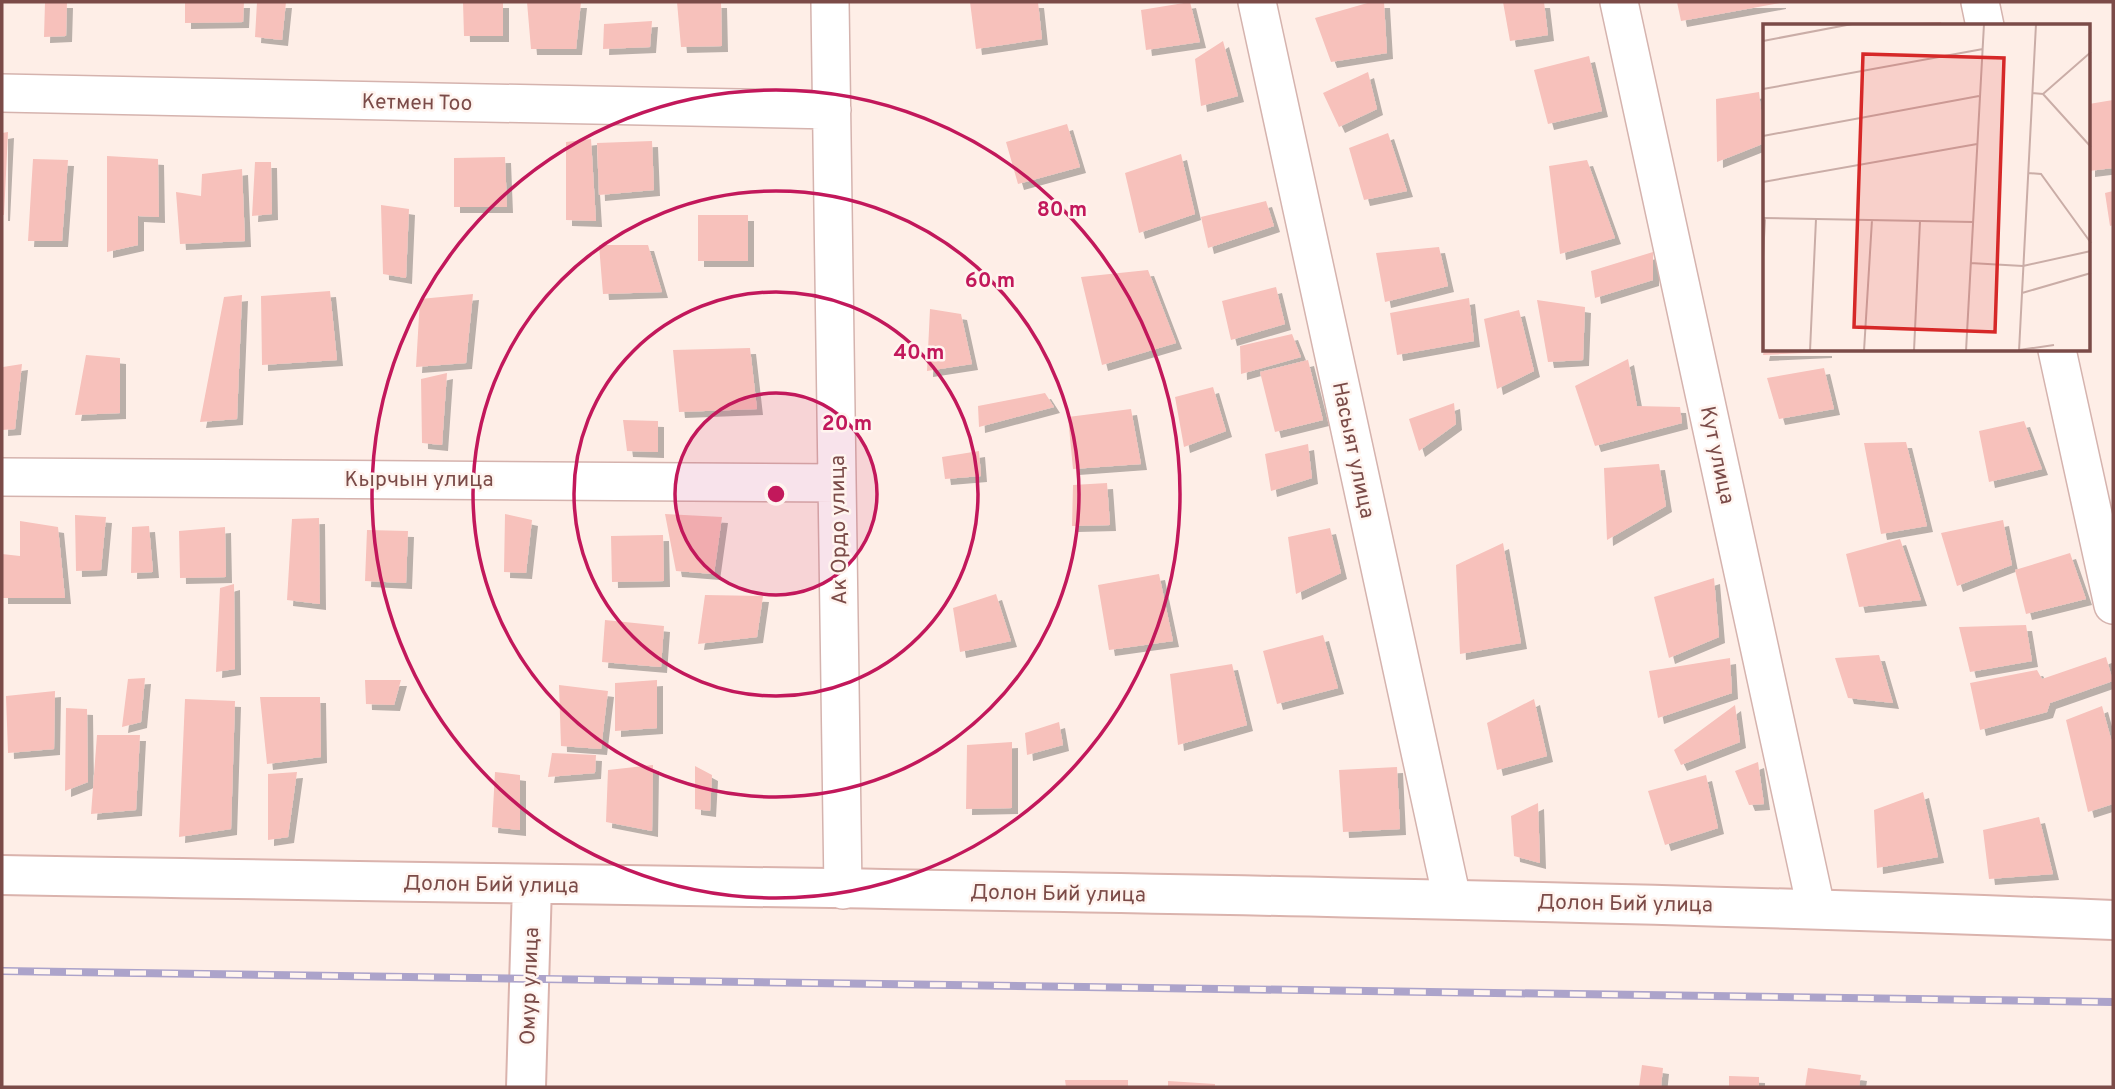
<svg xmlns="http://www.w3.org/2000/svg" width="2115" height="1089" viewBox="0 0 2115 1089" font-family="Overpass,sans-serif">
  <defs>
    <filter id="shadow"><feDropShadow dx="6" dy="6" stdDeviation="0" flood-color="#0004"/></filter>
  </defs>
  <rect width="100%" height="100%" fill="#feeee7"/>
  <!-- building -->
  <path fill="#f7c1bb" filter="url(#shadow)" d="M45,2H67L66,36L44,37Z
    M185,2H244L243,22L185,23Z
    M257,2H286L282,40L255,37Z
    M463,2H503V36H464Z
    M527,2H581L576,49H531Z
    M677,2H721L722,46L681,47Z
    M970,2H1038L1042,39L976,49Z
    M1190,2L1200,42L1146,50L1141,10Z
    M1371,2H1384L1387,53L1331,62L1315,18Z
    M1503,2H1544L1548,35L1510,41Z
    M1677,2H1780V3L1681,21Z
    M652,21L650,47L603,49L604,24Z
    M1941,22L1942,26H1887V24Z
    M1223,41L1238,96L1201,106L1195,59Z
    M1589,56L1602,111L1548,124L1534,70Z
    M1368,72L1377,109L1339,127L1323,93Z
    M1759,92L1765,143L1717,162L1716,99Z
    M2113,100V168L2089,171V104Z
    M1067,124L1080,167L1018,184L1006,142Z
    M8,132L4,215H2V133Z
    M1388,133L1407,191L1364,200L1349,148Z
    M591,139L596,221L566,220V142Z
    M652,141L654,190L599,195L597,143Z
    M1181,154L1195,214L1139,233L1125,173Z
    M107,156L158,159L159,217L138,216V245L107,252Z
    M505,157L507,207H454V158Z
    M33,159L68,160L62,241H28Z
    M1587,160L1615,238L1560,254L1549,166Z
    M255,162H271L272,214L252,216Z
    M242,169L245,241L180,244L176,192L201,196L202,174Z
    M2113,191V225L2110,226L2105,193Z
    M1266,201L1274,226L1208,248L1201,217Z
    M381,205L409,209L406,278L383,274Z
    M698,215H748V261H698Z
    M599,245H648L662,292L603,294Z
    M1439,247L1448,286L1385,302L1376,253Z
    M1653,252V280L1595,298L1591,271Z
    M1148,270L1176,343L1102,365L1081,277Z
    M1276,287L1285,324L1231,340L1222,301Z
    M330,291L337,360L262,365L261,296Z
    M473,294L466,363L416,367L420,299Z
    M242,295L237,419L200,422L224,297Z
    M1469,298L1474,341L1397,355L1390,313Z
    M1537,300L1585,307L1583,360L1548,362Z
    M930,309L961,314L972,364L927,371Z
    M1519,310L1534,371L1497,389L1484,319Z
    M1292,334L1301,357L1241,374L1240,346Z
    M750,348L757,409L679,412L673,350Z
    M1764,350H1826V352L1763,355Z
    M86,355L120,358V413L75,415Z
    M1628,359L1637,406L1680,407L1682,423L1595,446L1575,386Z
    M1308,360L1323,420L1275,432L1260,372Z
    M22,364L15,429L2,430L3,367Z
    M1824,368L1834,409L1779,419L1767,378Z
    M447,373L442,445L422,443L421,379Z
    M1213,387L1226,431L1184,447L1175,397Z
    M1045,393L1054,407L979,427L978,406Z
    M1454,403L1456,424L1419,451L1409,419Z
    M1131,409L1141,464L1073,469L1068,417Z
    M623,420L658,421V452L627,451Z
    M2024,421L2042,469L1989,482L1979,431Z
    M1906,442L1927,526L1881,534L1864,443Z
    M1308,444L1312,478L1271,491L1265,454Z
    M979,451L981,476L945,479L942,457Z
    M1659,464L1666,506L1607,540L1604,468Z
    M1107,483L1110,525L1072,526L1073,485Z
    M505,514L532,520L526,573L504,572Z
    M665,514L722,517L714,574L676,571Z
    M75,515L106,517L101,570L76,571Z
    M319,518L320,604L287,600L292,519Z
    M2003,520L2012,565L1957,586L1941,533Z
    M20,521L58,527L65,598H2V554L20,556Z
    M149,526L153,572L131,573L132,527Z
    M225,527L226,577L180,578L179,531Z
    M1330,528L1341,573L1296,594L1288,537Z
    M367,530L408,531L406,583L365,581Z
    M663,535L664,581L612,582L611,536Z
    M1900,539L1921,600L1859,607L1846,554Z
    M1503,543L1521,643L1460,654L1456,565Z
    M2070,553L2086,599L2026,614L2015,570Z
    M1159,574L1173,641L1109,650L1098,585Z
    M1714,578L1719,637L1669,658L1654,597Z
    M234,584L235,669L216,672L220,588Z
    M996,594L1011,641L960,652L953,608Z
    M705,595L763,596L757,637L698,644Z
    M605,620L664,626L661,667L602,662Z
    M2026,625L2032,661L1970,672L1959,627Z
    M1323,635L1338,688L1277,704L1263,651Z
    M1879,655L1893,703L1848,698L1835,658Z
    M2106,657L2113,681L2050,703L2047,712L1980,730L1970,683L2037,670L2042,679Z
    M1730,658L1732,693L1658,718L1649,671Z
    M1232,664L1247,725L1178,745L1170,674Z
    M145,678L141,722L122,727L128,679Z
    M365,680H401L394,705L366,704Z
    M657,680V728L615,731V683Z
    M559,685L608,691L601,749L561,746Z
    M55,691L54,749L8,753L6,696Z
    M260,697H320L321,757L267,764Z
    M185,699L235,701L231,829L179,837Z
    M1534,699L1547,756L1497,770L1487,723Z
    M1735,705L1740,742L1681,765L1674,750Z
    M2102,706L2113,746V804L2088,812L2066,720Z
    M66,708L87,709L88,782L65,791Z
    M1059,722L1063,745L1027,755L1025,733Z
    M97,735H140L136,810L91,814Z
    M1012,742V808L966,809L967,745Z
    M552,753L596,755L595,773L548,777Z
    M1758,762L1764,804L1749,805L1735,771Z
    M653,765L652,831L606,822L608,770Z
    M695,766L712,775L710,811L695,809Z
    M1397,767L1400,829L1343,832L1339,770Z
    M297,772L288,837L268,840V774Z
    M495,772L520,775V830L492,827Z
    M1706,775L1718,828L1665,845L1648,791Z
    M1923,792L1938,857L1877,868L1874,810Z
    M1538,803L1540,863L1514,856L1511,816Z
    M2039,817L2053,874L1989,879L1983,830Z
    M1642,1065L1663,1068L1661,1087H1639Z
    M1808,1068L1861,1075L1859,1087H1805Z
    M1729,1076L1759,1077V1087H1729Z
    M1065,1080H1128V1087H1066Z
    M1168,1081L1215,1084V1087H1168Z"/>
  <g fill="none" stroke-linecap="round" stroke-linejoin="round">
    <!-- street casing -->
    <g stroke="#d5b3ae" stroke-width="40">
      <path id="street" d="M830,2L843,890
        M1257,2L1452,899
        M1619,2L1816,908
        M1980,2L1985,26
        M2,93L832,110
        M2057,350L2113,605
        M2,477L837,483"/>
    </g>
    <!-- secondary casing -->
    <g stroke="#dab3ad" stroke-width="42">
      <path id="secondary" d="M2,875C706,888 1410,892 2113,920
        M526,1087L532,885"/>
    </g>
    <!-- street -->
    <use href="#street" stroke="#fff" stroke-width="37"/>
    <!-- secondary -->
    <use href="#secondary" stroke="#fff" stroke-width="38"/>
    <!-- rail casing -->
    <g stroke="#aca3ca" stroke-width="8">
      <path id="rail" d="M2,971L2113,1002"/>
    </g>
    <!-- rail -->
    <use href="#rail" stroke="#fff4ef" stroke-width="5" stroke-dasharray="16" stroke-linecap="butt"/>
  </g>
  <!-- distance rings -->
  <circle cx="776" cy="494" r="101" fill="#c2185b" fill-opacity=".12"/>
  <g fill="none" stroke="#c2185b" stroke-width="3.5">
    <circle cx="776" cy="494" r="101"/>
    <circle cx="776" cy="494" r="202"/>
    <circle cx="776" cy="494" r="303"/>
    <circle cx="776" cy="494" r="404"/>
  </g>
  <g text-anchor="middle" stroke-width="5" stroke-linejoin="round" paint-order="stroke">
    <!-- street labels -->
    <g font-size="21" fill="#7b4b48" stroke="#fff4ef">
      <text transform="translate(417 102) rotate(1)" y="7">Кетмен Тоо</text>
      <text transform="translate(1354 450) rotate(78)" y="7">Насыят улица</text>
      <text transform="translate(1718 455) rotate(78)" y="7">Кут улица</text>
      <text x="419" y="486">Кырчын улица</text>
      <text transform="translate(838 530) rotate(-91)" y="7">Ак Ордо улица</text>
      <text transform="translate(491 884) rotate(1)" y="7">Долон Бий улица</text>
      <text transform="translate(1058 893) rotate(1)" y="7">Долон Бий улица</text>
      <text transform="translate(1625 903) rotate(1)" y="7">Долон Бий улица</text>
      <text transform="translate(529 986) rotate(-88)" y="7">Омур улица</text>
    </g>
  </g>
  <!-- overview -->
  <g transform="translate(1763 24)">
    <rect width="327" height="327" fill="#feeee7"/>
    <path fill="none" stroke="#caada7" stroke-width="2" d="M0,17L89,0M0,65L220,25M269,69L280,70L328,28M280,70L328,123M0,112L216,72M265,149L278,150L328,219M0,158L214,120M0,194L210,198M0,233L2,194M207,239L260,242L328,227M259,269L328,249M256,326L291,321M47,327L53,195M101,327L109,196M151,327L157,197M203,327L221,0M256,327L273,0"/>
    <path fill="#d62828" fill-opacity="0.15" stroke="#d62828" stroke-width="3.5" d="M100,30L241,34L232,308L91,303Z"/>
    <rect width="327" height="327" fill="none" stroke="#7b4b48" stroke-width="3.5"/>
  </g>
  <circle cx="776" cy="494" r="10" fill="#c2185b" stroke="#fff4ef" stroke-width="3.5"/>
  <g font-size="21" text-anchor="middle" font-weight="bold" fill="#c2185b" stroke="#fff4ef" stroke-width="5" stroke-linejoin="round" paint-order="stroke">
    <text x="1062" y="216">80 m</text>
    <text x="990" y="287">60 m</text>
    <text x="919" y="359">40 m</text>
    <text x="847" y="430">20 m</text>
  </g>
  <!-- border -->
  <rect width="2115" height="1089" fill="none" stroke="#7b4b48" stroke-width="7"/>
</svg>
